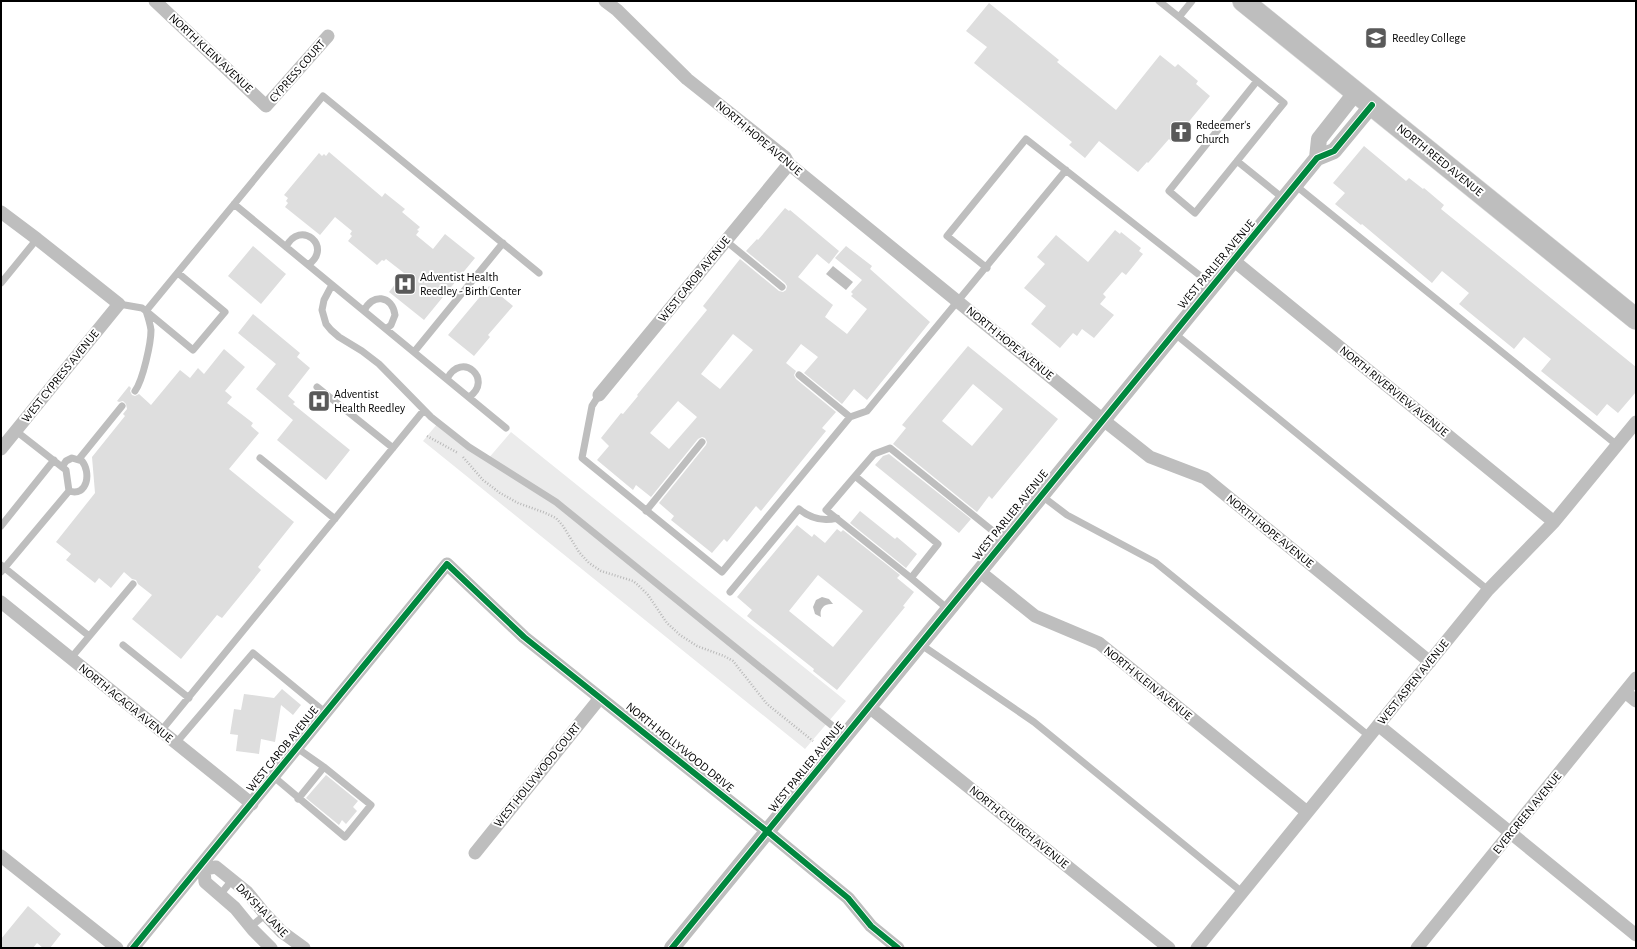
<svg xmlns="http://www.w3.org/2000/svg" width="1637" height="949" viewBox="0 0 1637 949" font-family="'Alegreya Sans',sans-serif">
  <rect width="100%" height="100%" fill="#fff"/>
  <!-- green -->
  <path fill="#ebebeb" d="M438,423L487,460L511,432L846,701L805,749L423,441Z"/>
  <!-- water -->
  <path fill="#bdbdbd" d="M833,266L853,282L846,290L826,274Z
    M822,597L829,599L833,604C824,603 819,609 821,617L815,614L813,607L816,600Z"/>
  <!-- building -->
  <path fill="#dedede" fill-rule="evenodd" d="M989,3L1059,60L1057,62L1116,110L1160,55L1175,67L1178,64L1198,81L1196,84L1210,96L1172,142L1169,139L1148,163L1147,162L1138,172L1099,141L1085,158L1069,145L1072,142L974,63L987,47L966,31Z
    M1364,146L1406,181L1409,178L1423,189L1424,188L1444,205L1441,209L1636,367V392L1618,413L1607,404L1597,416L1541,371L1551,359L1524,337L1514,349L1459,304L1469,293L1442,271L1432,283L1362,224L1361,225L1335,204L1345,193L1333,183Z
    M329,152L382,197L385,193L405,209L402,212L420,227L417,230L419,231L416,235L433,249L445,234L475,258L424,320L389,292L404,273L386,259L384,261L382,260L377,265L348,241L352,236L350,234L352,231L335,217L320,235L285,207L288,203L286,201L288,198L284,195L319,153L322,156L324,154L326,156Z
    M785,208L789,211L790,210L839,251L829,264L817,254L798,277L833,305L825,317L847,334L867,309L851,296L853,294L851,292L862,280L835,258L846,246L872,266L870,269L930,322L867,400L854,389L842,404L804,373L818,357L801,344L786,363L796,371L794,375L796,379L836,412L822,428L826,431L761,511L756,506L727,542L724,539L712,553L671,520L674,516L659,503L706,445L707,442L705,438L702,437L698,439L651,497L636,485L633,490L597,460L609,446L601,438L621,413L623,414L638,396L637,395L707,310L703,306L740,259L779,291L783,292L786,290L787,286L785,283L746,251L757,239L758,240ZM733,334L753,350L720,389L701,374ZM678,401L697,417L669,449L650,433Z
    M1115,230L1120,234L1121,232L1141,248L1139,251L1143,254L1126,275L1122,272L1103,294L1106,297L1100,304L1114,315L1094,338L1082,329L1077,336L1073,333L1060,348L1031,324L1046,306L1024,288L1045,264L1037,257L1056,235L1088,262Z
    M253,246L286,274L261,304L228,276Z
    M489,286L513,306L488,335L490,337L474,356L448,335Z
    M253,314L300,353L297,357L310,368L288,396L295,402L293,404L350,450L326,480L277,440L293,420L256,389L276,364L238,333Z
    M968,346L1058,419L992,499L989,496L977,512L893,444L906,428L902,425ZM973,384L1003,409L972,446L942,421Z
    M224,349L245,367L225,391L232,397L227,403L253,423L251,426L259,433L229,469L294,522L258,567L261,570L222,618L217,615L181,659L132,619L152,595L138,584L136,580L132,579L124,572L111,588L99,578L95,583L66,560L71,554L56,542L95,493L92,457L125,416L123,414L127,409L126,404L123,401L119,402L117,401L129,386L131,388L130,391L132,395L135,396L139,394L151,405L180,370L190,378L198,368L204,374Z
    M889,454L971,519L959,533L875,465L883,456Z
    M860,511L895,539L897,537L917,554L906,568L850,523Z
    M797,525L812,537L814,534L825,543L837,529L841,532L843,530L900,575L897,578L914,592L903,606L905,607L837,690L813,671L814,669L747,616L752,610L737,597ZM818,575L863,611L833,647L789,611Z
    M282,689L301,705L293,715L281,705L275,742L261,739L259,754L236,751L238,735L230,734L234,709L241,710L244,694L274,698Z
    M326,775L358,801L353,807L357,811L346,824L342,820L339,825L306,798Z
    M28,906L61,934L50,948H43L37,943L33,948H1V939Z"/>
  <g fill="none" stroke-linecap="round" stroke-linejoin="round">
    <!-- primary casing -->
    <g stroke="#dbdbdb" stroke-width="22">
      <path id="primary" d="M1243,1L1636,319"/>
    </g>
    <!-- path -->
    <path stroke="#b9b9b9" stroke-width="2.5" stroke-dasharray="1 2" stroke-linecap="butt" d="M427,436L458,453
      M463,457L483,480L500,493L518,503L543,512L556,518L563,526L579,552L589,563L601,571L633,581L638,585L648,595L667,623L680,635L697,646L724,656L733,661L767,704L813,741"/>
    <!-- service -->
    <path stroke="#bebebe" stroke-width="7" d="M1159,1L1179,17
      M1192,1L1179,17L1284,103L1195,213L1169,191L1257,81
      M1237,161L1284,199
      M1295,185L1617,445
      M234,204L506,428
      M726,241L782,287
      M286,247C300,218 334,247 308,265
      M987,268L947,236L1026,139L1212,285
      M1,283L37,239
      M332,285L324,300L322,310L326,324L331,330L339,337L362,351L379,364L431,417L469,447L556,502L845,736
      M119,304L142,308L146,311L323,96L539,273
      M146,311L193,350L225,312L178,273
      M364,311C372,293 392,295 395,315L391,325L386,329
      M1174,333L1488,590
      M414,352L503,243
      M799,375L850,417
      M447,379C462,350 494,380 469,397
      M317,387L393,448
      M135,391C143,380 151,343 151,330C150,323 148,317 146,311
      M599,395L592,406L582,458L722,572L850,417L867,411C933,331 1000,251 1066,170
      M16,431L62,467L66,470L69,491C88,497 91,472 82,461L72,458L66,461L62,467
      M260,458L335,519
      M79,459L122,406
      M855,476L874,454L890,448L1004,540
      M1042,496L1067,515L1155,562L1369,736
      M646,511L702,442
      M1,526L54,460
      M1,565L89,636
      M1,572L69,491
      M911,578L826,510L855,476L938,544L911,578L948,609
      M730,592L799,509C810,518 822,522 837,518
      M920,644L1034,722L1242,892
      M123,645L189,698
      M71,658L133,584
      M161,731L424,410
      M176,743L253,653L326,713
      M297,748L324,767L298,799
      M274,777L345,837L371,805L324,767
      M220,895L232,880
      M250,927L265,915"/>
    <!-- minor -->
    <path stroke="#bebebe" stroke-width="13" d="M155,1L266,106L328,36
      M605,1L617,10L687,79L785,157L789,164L1102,419L1150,457L1205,478L1430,662
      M1,212L37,239L119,304L1,449
      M1233,260L1554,522
      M599,395L789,164
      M979,571L1035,616L1099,643L1307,812
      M1,602L252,804
      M1625,692L1636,701
      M869,707L1169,948
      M1378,725L1636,935
      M475,853L600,698
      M1,856L117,948
      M200,867L204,869L216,867L247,892L264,913L282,932L304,948
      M204,869L205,882L235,908L253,930L271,948
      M133,948L447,564L524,637L768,832L848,898L871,926L898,948
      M1197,948L1488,590L1554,522L1636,422
      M1417,948L1636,678"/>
    <!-- tertiary -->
    <path stroke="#bebebe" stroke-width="16" d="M1317,158L1319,139L1356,92
      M672,948L1317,158L1334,151L1372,105"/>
    <!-- primary -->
    <use href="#primary" stroke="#bebebe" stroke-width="21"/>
    <!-- cycleway casing -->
    <g stroke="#fff" stroke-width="8">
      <path id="cycleway" d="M133,948L447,564L524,637L768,832L848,898L871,926L898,948
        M672,948L1317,158L1334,151L1372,105"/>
    </g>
    <!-- cycleway -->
    <use href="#cycleway" stroke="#00873e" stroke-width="6"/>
  </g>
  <!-- icons -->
  <defs>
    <g id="university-square" transform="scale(1.15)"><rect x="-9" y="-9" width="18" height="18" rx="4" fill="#595959" stroke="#fff"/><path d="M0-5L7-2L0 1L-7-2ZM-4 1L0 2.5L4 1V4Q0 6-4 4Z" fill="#fff"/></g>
    <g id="church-square" transform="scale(1.15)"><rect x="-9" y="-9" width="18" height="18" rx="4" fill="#595959" stroke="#fff"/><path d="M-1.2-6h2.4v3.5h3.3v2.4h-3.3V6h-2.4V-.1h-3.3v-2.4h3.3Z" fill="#fff"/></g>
    <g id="hospital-square" transform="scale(1.15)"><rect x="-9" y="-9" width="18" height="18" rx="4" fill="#595959" stroke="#fff"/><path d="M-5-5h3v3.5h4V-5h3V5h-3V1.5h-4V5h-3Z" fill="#fff"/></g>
  </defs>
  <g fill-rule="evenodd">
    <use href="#university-square" x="1376" y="38"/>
    <use href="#church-square" x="1181" y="132"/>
    <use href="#hospital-square" x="405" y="284"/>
    <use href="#hospital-square" x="319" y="401"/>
  </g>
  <g text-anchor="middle" stroke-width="4" stroke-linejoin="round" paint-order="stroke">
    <!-- poi labels -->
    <g font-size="12" fill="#000" stroke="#fff" text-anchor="start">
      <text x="1392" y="42">Reedley College</text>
      <text x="1196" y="129">Redeemer's<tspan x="1196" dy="14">Church</tspan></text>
      <text x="420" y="281">Adventist Health<tspan x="420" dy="14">Reedley - Birth Center</tspan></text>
      <text x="334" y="398">Adventist<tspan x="334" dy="14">Health Reedley</tspan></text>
    </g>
    <!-- street labels -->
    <g font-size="12" fill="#000" stroke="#fff">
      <text transform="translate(211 53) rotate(43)" y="4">NORTH KLEIN AVENUE</text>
      <text transform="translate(297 71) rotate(-49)" y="4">CYPRESS COURT</text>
      <text transform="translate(759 138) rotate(40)" y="4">NORTH HOPE AVENUE</text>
      <text transform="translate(1440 160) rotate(39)" y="4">NORTH REED AVENUE</text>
      <text transform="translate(1216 264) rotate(-50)" y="4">WEST PARLIER AVENUE</text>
      <text transform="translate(694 279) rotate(-51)" y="4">WEST CAROB AVENUE</text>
      <text transform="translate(1010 343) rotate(39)" y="4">NORTH HOPE AVENUE</text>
      <text transform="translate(60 376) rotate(-51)" y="4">WEST CYPRESS AVENUE</text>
      <text transform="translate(1394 391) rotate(39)" y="4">NORTH RIVERVIEW AVENUE</text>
      <text transform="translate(1010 515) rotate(-51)" y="4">WEST PARLIER AVENUE</text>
      <text transform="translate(1270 531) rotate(39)" y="4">NORTH HOPE AVENUE</text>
      <text transform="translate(1413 682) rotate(-51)" y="4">WEST ASPEN AVENUE</text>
      <text transform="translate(1148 683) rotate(39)" y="4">NORTH KLEIN AVENUE</text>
      <text transform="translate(126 703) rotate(39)" y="4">NORTH ACACIA AVENUE</text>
      <text transform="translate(680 747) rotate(39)" y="4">NORTH HOLLYWOOD DRIVE</text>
      <text transform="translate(282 749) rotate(-51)" y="4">WEST CAROB AVENUE</text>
      <text transform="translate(806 767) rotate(-51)" y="4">WEST PARLIER AVENUE</text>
      <text transform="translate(537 775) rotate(-51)" y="4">WEST HOLLYWOOD COURT</text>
      <text transform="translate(1527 813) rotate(-51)" y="4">EVERGREEN AVENUE</text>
      <text transform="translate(1019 827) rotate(39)" y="4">NORTH CHURCH AVENUE</text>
      <text transform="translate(262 910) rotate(46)" y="4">DAYSHA LANE</text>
    </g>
  </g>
  <!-- border -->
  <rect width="1637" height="949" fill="none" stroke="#000000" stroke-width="4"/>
</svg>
